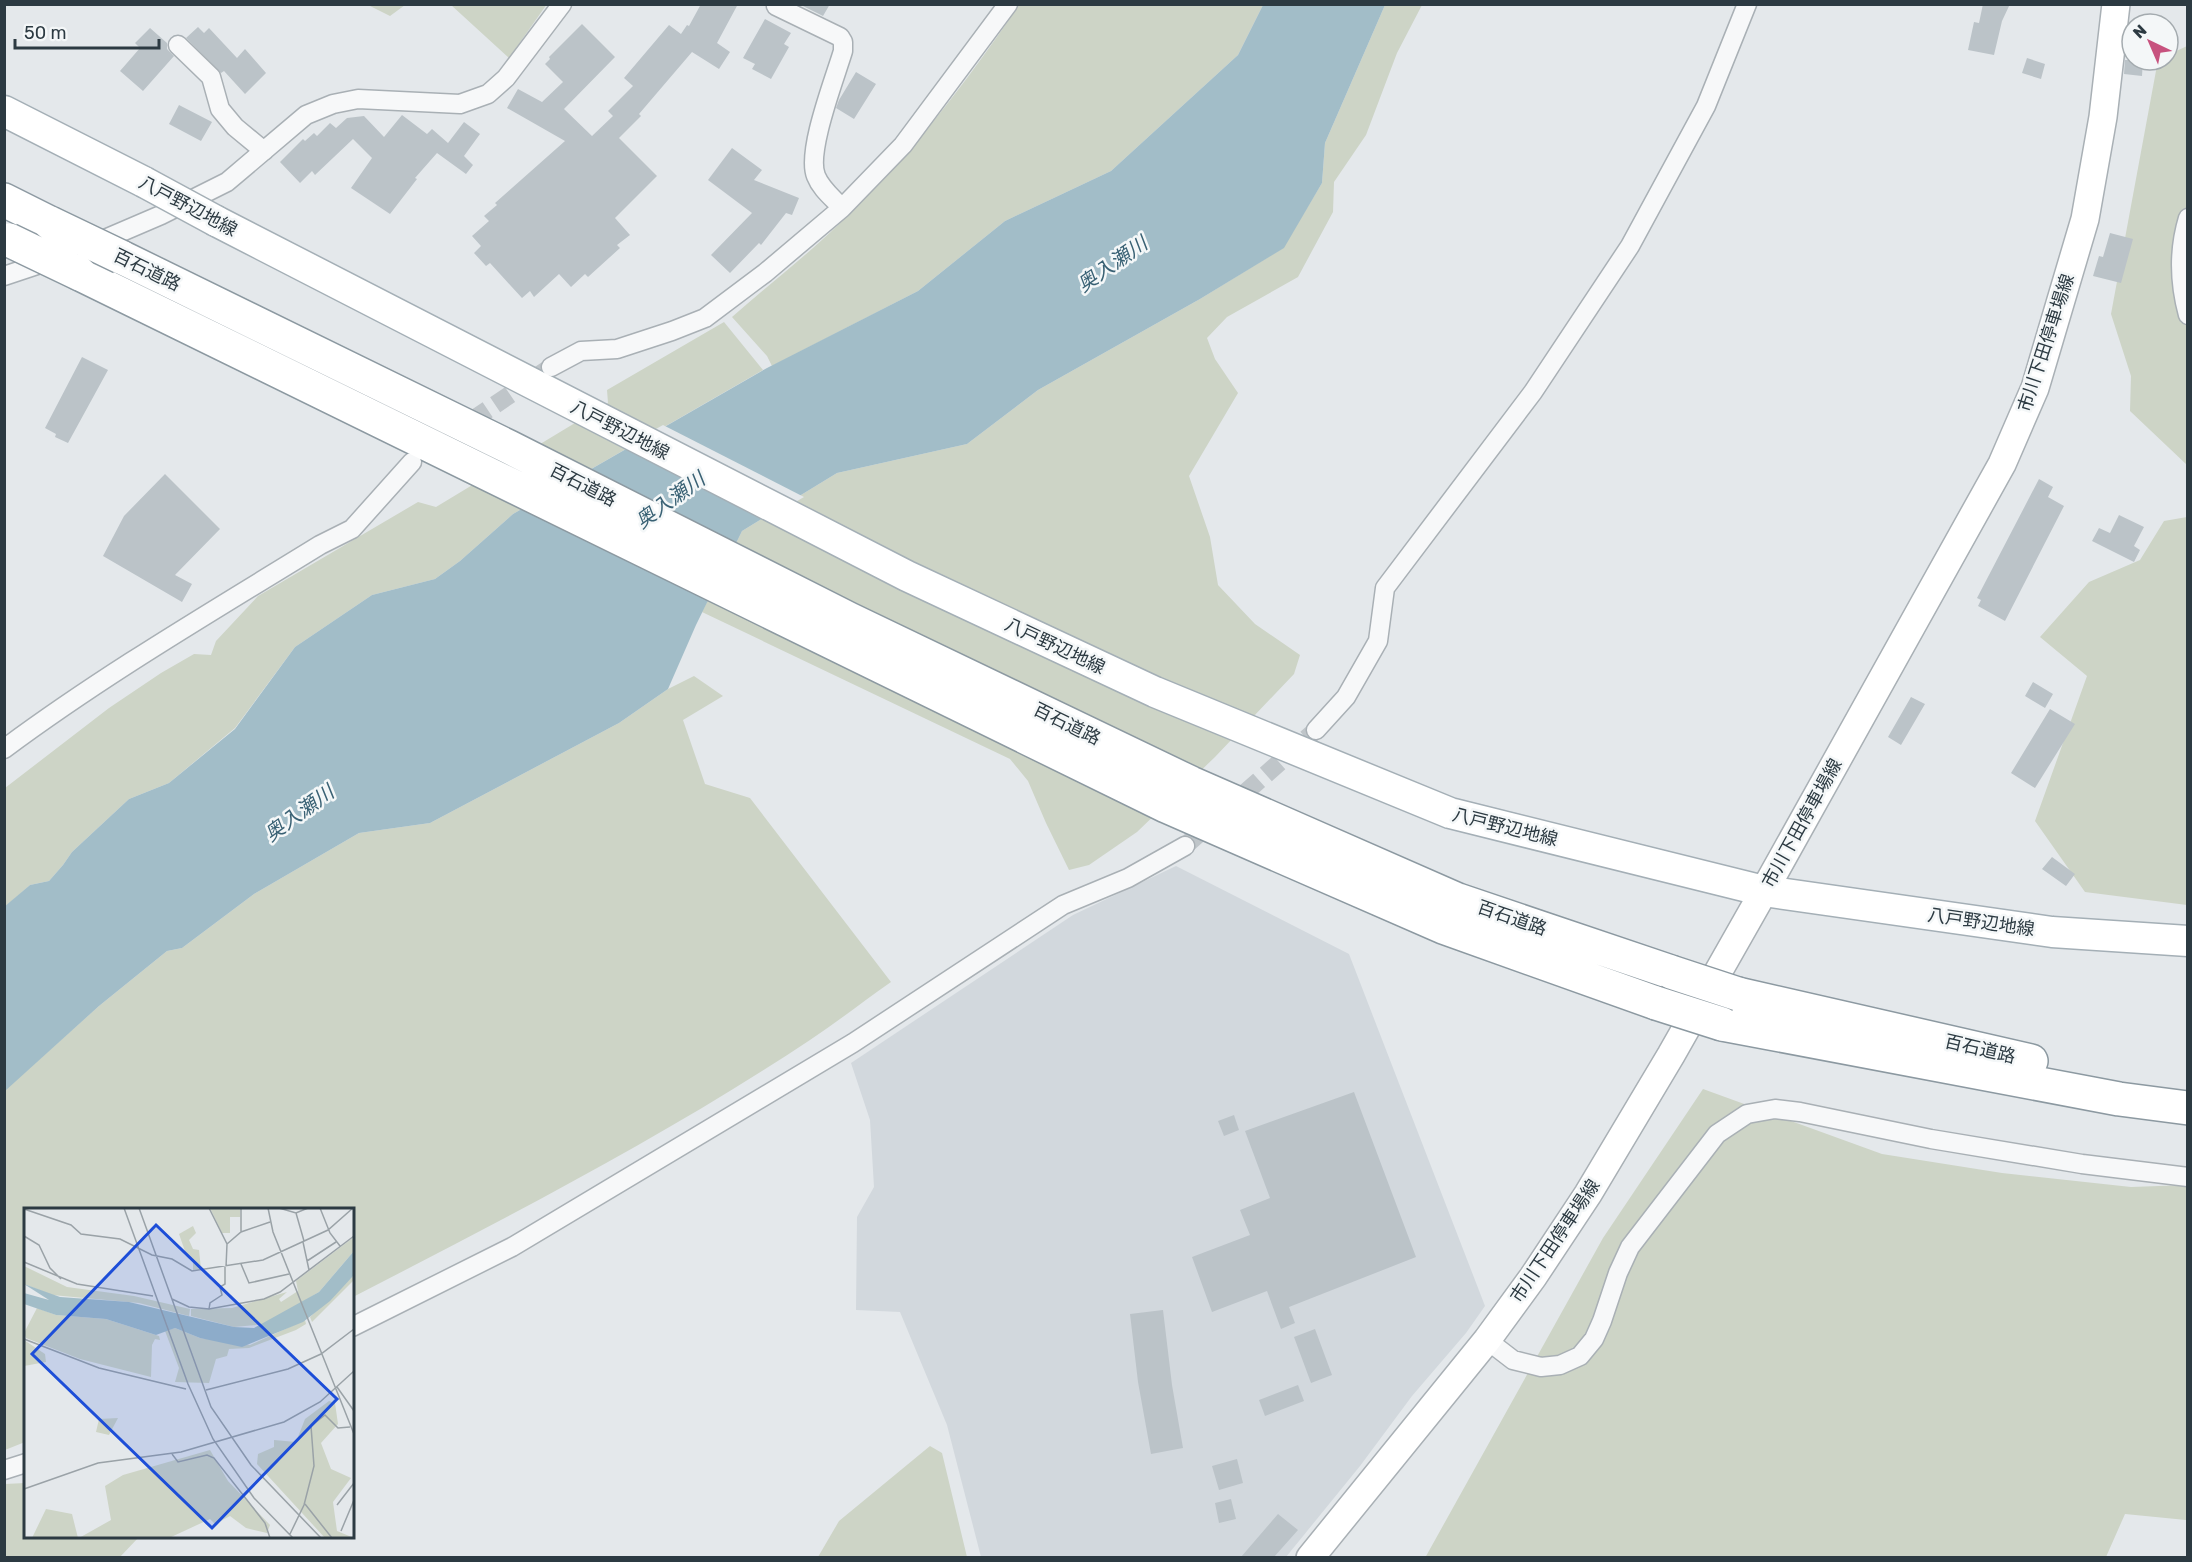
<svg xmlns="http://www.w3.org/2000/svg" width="2192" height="1562" viewBox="0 0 2192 1562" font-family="Rubik,'Noto Sans JP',sans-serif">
  <rect width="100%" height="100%" fill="#e4e8eb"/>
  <!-- built -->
  <path fill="#d2d8dd" d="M1176,866L1349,954L1485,1306L1466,1333L1412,1396L1360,1466L1286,1557H981L947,1425L900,1312L856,1310L857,1217L874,1187L870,1120L851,1063L1073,915Z"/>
  <!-- green -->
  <path fill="#cdd4c6" d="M547,4L509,58L451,5V4Z
    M368,5L405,4V5L390,16Z
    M1019,5H1263L1238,55L1111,171L1005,221L918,291L772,366L767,356L732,317C767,286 805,257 839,224C908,159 966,83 1019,5Z
    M1385,5H1422L1397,53L1366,135L1334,182L1333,212L1298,277L1227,317L1207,338L1215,359L1238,393L1189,476L1210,537L1218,585L1255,624L1300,655L1294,674L1215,757L1137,832L1089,865L1069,870L1046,823L1028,781L1010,759L702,612L742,531L837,473L967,444L1038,390L1200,299L1283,248L1322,183L1325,143Z
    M2187,46V465L2130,411L2131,376L2111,314L2158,60H2168V55Z
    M724,322L763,370L513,514L460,561L435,579L372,595L295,647L235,728L169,783L129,799L72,852L63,865L49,881L30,885L5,907V788L109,708L161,673L194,654L211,655L216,641L258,596L418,502L436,507L608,403L607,390Z
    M2187,517V905L2085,892L2035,821L2087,676L2040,637L2089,582L2140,560L2164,521Z
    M694,676L723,696L683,720L705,784L750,798L891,982C864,1001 837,1022 810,1040C664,1137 508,1217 353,1297L352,1210H26L25,1442L5,1450L4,1091L99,1006L167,951L182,948L254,894L359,833L430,823L619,723L668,689Z
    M1703,1089L1882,1154L2002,1173L2131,1187L2187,1185L2186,1520L2125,1514L2106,1557L1425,1558L1603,1238Z
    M930,1446L942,1453L967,1557H818L839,1521Z
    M25,1483L26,1536L138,1538L120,1557H5V1484Z"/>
  <!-- water -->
  <path fill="#a2bdc8" d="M1263,5H1385L1325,143L1322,183L1284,248L1200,299L1038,390L967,444L837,473L742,531L696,625L668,689L619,723L430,823L359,833L254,894L182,948L167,951L99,1006L5,1091L4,907L30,885L49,881L63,865L72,852L129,799L169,783L235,729L295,647L372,595L435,579L460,561L513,514L767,368L918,291L1005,221L1111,171L1238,55Z"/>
  <!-- pier -->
  <path fill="#e4e8eb" d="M663,425L804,497L767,519L624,447Z"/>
  <!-- building -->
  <path fill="#bbc3c8" d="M701,4H738L717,43L730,52L719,69L692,52L639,114L641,116L619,138L657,176L615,218L630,235L617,245L620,248L588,277L585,274L571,287L559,274L534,297L530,291L522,298L490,263L486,266L474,253L481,246L472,236L489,221L484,216L497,205L495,203L565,141L507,108L518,89L542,102L563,82L545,64L550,59L549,57L582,24L615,57L564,109L592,136L613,116L608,111L633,86L624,78L669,25L681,34L687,25L689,26Z
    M799,4H830L823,16Z
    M1983,4H2010L2002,21L1994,55L1968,50L1974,22L1979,23Z
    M765,19L791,33L784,44L789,47L771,79L752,69L755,64L743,58Z
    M198,27L204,33L209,28L237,58L245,49L266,73L245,94L224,71L221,73L186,38Z
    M150,28L167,43V49L174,56L143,91L120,71L140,48L135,43Z
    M2027,58L2045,64L2041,79L2022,73Z
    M2125,60H2143L2142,76L2124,74Z
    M856,72L876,84L854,119L836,108L839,100Z
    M179,105L212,122L201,141L169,124Z
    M402,115L427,134L432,129L448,143L464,122L480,134L464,156L473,165L466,174L437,153L415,178L417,179L390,214L351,188L372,158L353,139L315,175L312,171L300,183L280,162L303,139L305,141L314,133L317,136L330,123L336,128L347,118L364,116L384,137Z
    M732,148L762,170L754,180L799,198L792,215L786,213L761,245L759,243L730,273L711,255L752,213L708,180Z
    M2110,233L2133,239L2121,283L2093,276L2099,256L2103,257Z
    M82,357L108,370L68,443L55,437L56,434L45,428Z
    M165,474L220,529L175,575L192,584L182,602L103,556L124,516Z
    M2039,479L2053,487L2048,497L2064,506L2005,621L1978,606L1981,600L1977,598Z
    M2119,515L2144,527L2134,546L2140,550L2134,562L2092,541L2099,528L2110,533Z
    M2033,682L2053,694L2045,708L2025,696Z
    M1911,697L1925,704L1901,745L1888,737Z
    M2050,709L2075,724L2035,788L2011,773Z
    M2052,857L2075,874L2066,886L2042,869Z
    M1354,1092L1416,1257L1289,1307L1295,1323L1281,1329L1267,1291L1212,1312L1192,1257L1250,1235L1240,1210L1270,1198L1245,1131Z
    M1234,1115L1239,1130L1224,1136L1218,1121Z
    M1163,1310L1172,1385L1183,1448L1151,1454L1138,1382L1130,1314Z
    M1315,1329L1332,1375L1311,1383L1294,1337Z
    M1298,1385L1304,1401L1265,1416L1259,1400Z
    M1237,1459L1243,1483L1219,1490L1212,1466Z
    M1231,1499L1236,1519L1219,1523L1215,1503Z
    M1278,1514L1298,1530L1274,1557H1241Z"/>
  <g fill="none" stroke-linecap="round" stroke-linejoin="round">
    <!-- minor-tunnel -->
    <path stroke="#bfc5c9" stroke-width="18" stroke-dasharray="18 9" stroke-linecap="butt" d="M428,450L551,367
      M1185,846L1316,730"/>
    <!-- minor casing -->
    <g stroke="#a9b0b5" stroke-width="21">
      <path id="minor" d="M777,4L776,6L840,37L843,42V51C835,78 806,152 816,176C821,189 833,198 842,208
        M178,45L211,77L220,109L235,127L264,151
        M2188,218C2178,251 2179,282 2188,315
        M91,245L161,215L227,182L306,115L333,104L358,99L460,104L488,94L506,78L562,4
        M4,276L52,260
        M551,367L581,351L617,349L672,331L705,318L765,273L842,208L903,145L1008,4
        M1316,730L1346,697L1378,641L1385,588L1533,392L1630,246L1706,106L1747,4
        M4,749C105,674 213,611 320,545L352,529L412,462
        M352,1327L512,1247L853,1043L1063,905L1128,878L1185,846
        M1487,1340L1513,1360L1541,1367L1560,1365L1580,1356L1594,1339L1602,1321L1618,1273L1630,1247L1717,1134L1747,1114L1775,1109L1800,1112L1931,1139L2082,1164L2188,1177
        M4,1470L26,1463"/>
    </g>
    <!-- secondary casing -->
    <g stroke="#a9b0b5" stroke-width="30">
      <path id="secondary" d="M1310,1558L1487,1340L1533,1277L1588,1194L1671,1055L1764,891L2002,464L2035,388L2085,219L2103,117L2116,4"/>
    </g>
    <!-- primary casing -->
    <g stroke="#a4afb6" stroke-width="33">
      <path id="primary" d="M4,111L144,182
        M216,221L907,576L1155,692L1450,813L1764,891L2052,932L2188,941"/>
    </g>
    <!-- motorway casing -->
    <g stroke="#8c99a1" stroke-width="36">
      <path id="motorway" d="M4,200L50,223
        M121,257L509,447L849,619L1191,783L1458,900L1671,972
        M80,274L1166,806L1443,927L1656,1003
        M1738,994L2031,1061
        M1722,1024L2119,1099L2188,1108"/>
    </g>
    <!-- minor -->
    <use href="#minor" stroke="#f7f8f9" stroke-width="18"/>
    <!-- secondary -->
    <use href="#secondary" stroke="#fff" stroke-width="27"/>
    <!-- primary -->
    <use href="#primary" stroke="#fff" stroke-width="30"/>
    <!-- motorway -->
    <use href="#motorway" stroke="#fff" stroke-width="33"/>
    <!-- primary-bridge casing -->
    <g stroke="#a4afb6" stroke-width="33" stroke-linecap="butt">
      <path id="primary-bridge" d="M144,182L216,221"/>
    </g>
    <!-- motorway-bridge casing -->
    <g stroke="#8c99a1" stroke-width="36" stroke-linecap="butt">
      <path id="motorway-bridge" d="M50,223L121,257
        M9,240L80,274
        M1671,972L1738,994
        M1656,1003L1722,1024"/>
    </g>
    <!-- primary-bridge -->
    <use href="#primary-bridge" stroke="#fff" stroke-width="30"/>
    <!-- motorway-bridge -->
    <use href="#motorway-bridge" stroke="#fff" stroke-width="33"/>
  </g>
  <g text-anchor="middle" stroke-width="5" stroke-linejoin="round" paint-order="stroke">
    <!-- street labels -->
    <g font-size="18" fill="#2c3a42" stroke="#f4f7f8">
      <text transform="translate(188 206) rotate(28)" y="6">八戸野辺地線</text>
      <text transform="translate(147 270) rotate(26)" y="6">百石道路</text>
      <text transform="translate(2046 343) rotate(-72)" y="6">市川下田停車場線</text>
      <text transform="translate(620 430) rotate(27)" y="6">八戸野辺地線</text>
      <text transform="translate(583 485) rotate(27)" y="6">百石道路</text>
      <text transform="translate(1055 646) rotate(25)" y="6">八戸野辺地線</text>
      <text transform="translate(1067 724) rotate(26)" y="6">百石道路</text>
      <text transform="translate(1802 823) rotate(-61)" y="6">市川下田停車場線</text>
      <text transform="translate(1505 827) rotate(14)" y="6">八戸野辺地線</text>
      <text transform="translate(1512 918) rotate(19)" y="6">百石道路</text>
      <text transform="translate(1981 922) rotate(8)" y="6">八戸野辺地線</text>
      <text transform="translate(1980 1049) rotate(13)" y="6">百石道路</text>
      <text transform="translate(1555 1241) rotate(-56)" y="6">市川下田停車場線</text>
    </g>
    <!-- water labels -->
    <g font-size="20" font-style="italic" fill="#396174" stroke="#f4f7f8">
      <text transform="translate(1112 264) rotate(-35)" y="7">奥入瀬川</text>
      <text transform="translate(670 500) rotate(-36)" y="7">奥入瀬川</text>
      <text transform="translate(299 813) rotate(-36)" y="7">奥入瀬川</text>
    </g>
  </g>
  <!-- overview -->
  <g transform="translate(24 1208)">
    <rect width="330" height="330" fill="#e4e8eb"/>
    <path d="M186,0H216V9H206V25H198ZM169,18L172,25L165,32L169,41L175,42L177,61L169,62V50L163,49L155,26ZM330,29V43L295,84L242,116L210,119L167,108V101L208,100L263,84L255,91L257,94L274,83L272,73ZM0,58L43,79L110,88L166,101L165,108L115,95L28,87L0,76ZM330,67V72L288,114L286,109ZM13,100L32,107L82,111L135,128L136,132L131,131L128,137L127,169L56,151L2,130L0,125ZM281,112L282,116L272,122L225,140L205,141L203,148L192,151L185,175L151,174L155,160L141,123L151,120L176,130L226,137ZM0,132L21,146L22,154L0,158ZM305,193L311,195L314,216L297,235L307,261L327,270L309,294L313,323L330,330H301L233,256L234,246L250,239V232L272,234L281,211ZM94,210L85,227L72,224L75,211ZM186,242L204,273L246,317L243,325L222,320L206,308L191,316L186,311L145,330H55L87,312L81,278L99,267ZM22,301L48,306L54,330H8Z" fill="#cdd4c6"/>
    <path d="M330,43V67L306,93L279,114L218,139L176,130L151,120L132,127L82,111L32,107L0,96V85L25,92L0,76L36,89L105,94L210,119L230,120L295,84Z" fill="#a2bdc8"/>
    <path fill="none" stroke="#9aa2a7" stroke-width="1.5" d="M100,0L164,176L189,231L230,290L269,330M115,0L187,199L227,257L297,330M185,0L203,36L202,59M244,0L249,24L330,226M255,0L272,5L284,0M296,0L306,25L316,38M0,1L47,17L57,26L96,31L128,47L148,51L168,63L239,52L304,22L329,0M272,5L280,33M217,24V0M0,28L15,37L26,60L37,71M279,34L285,62M203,36L217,24L246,14M283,53L312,34M0,54L53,76L129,88M217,56L225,75L265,66M148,91L165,99L185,101L240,91L256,84L330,28M185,101L186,95L198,87L196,79L201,76V59M0,131L75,160L162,181M313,179L330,203M182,182L264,161L297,146L330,121M148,246L154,254L183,247L190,250L241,315L246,330M0,281L74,255L157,244L260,214L296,194L330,163M281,296L308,330M313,297L330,275M317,323L330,292M266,326L280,297L290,258L287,218L301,207L314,220L326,219"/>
    <path fill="#1d4ed8" fill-opacity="0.15" stroke="#1d4ed8" stroke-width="3" d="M132,17L313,191L188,320L8,146Z"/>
    <rect width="330" height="330" fill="none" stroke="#2c3a42" stroke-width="3"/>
  </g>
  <!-- border -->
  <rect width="2192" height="1562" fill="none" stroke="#2c3a42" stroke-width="12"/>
  <!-- north arrow -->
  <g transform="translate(2150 42) rotate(316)"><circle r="28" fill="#f4f7f8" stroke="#a4abaf" stroke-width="1.5"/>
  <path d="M0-4.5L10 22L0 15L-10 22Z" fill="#c7527e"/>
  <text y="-9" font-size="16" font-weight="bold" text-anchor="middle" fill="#2c3a42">N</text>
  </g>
  <!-- scale -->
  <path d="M15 39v9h144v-9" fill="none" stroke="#2c3a42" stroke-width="3"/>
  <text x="24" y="39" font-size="18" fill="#2c3a42" stroke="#f4f7f8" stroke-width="4.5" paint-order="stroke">50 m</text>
</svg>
